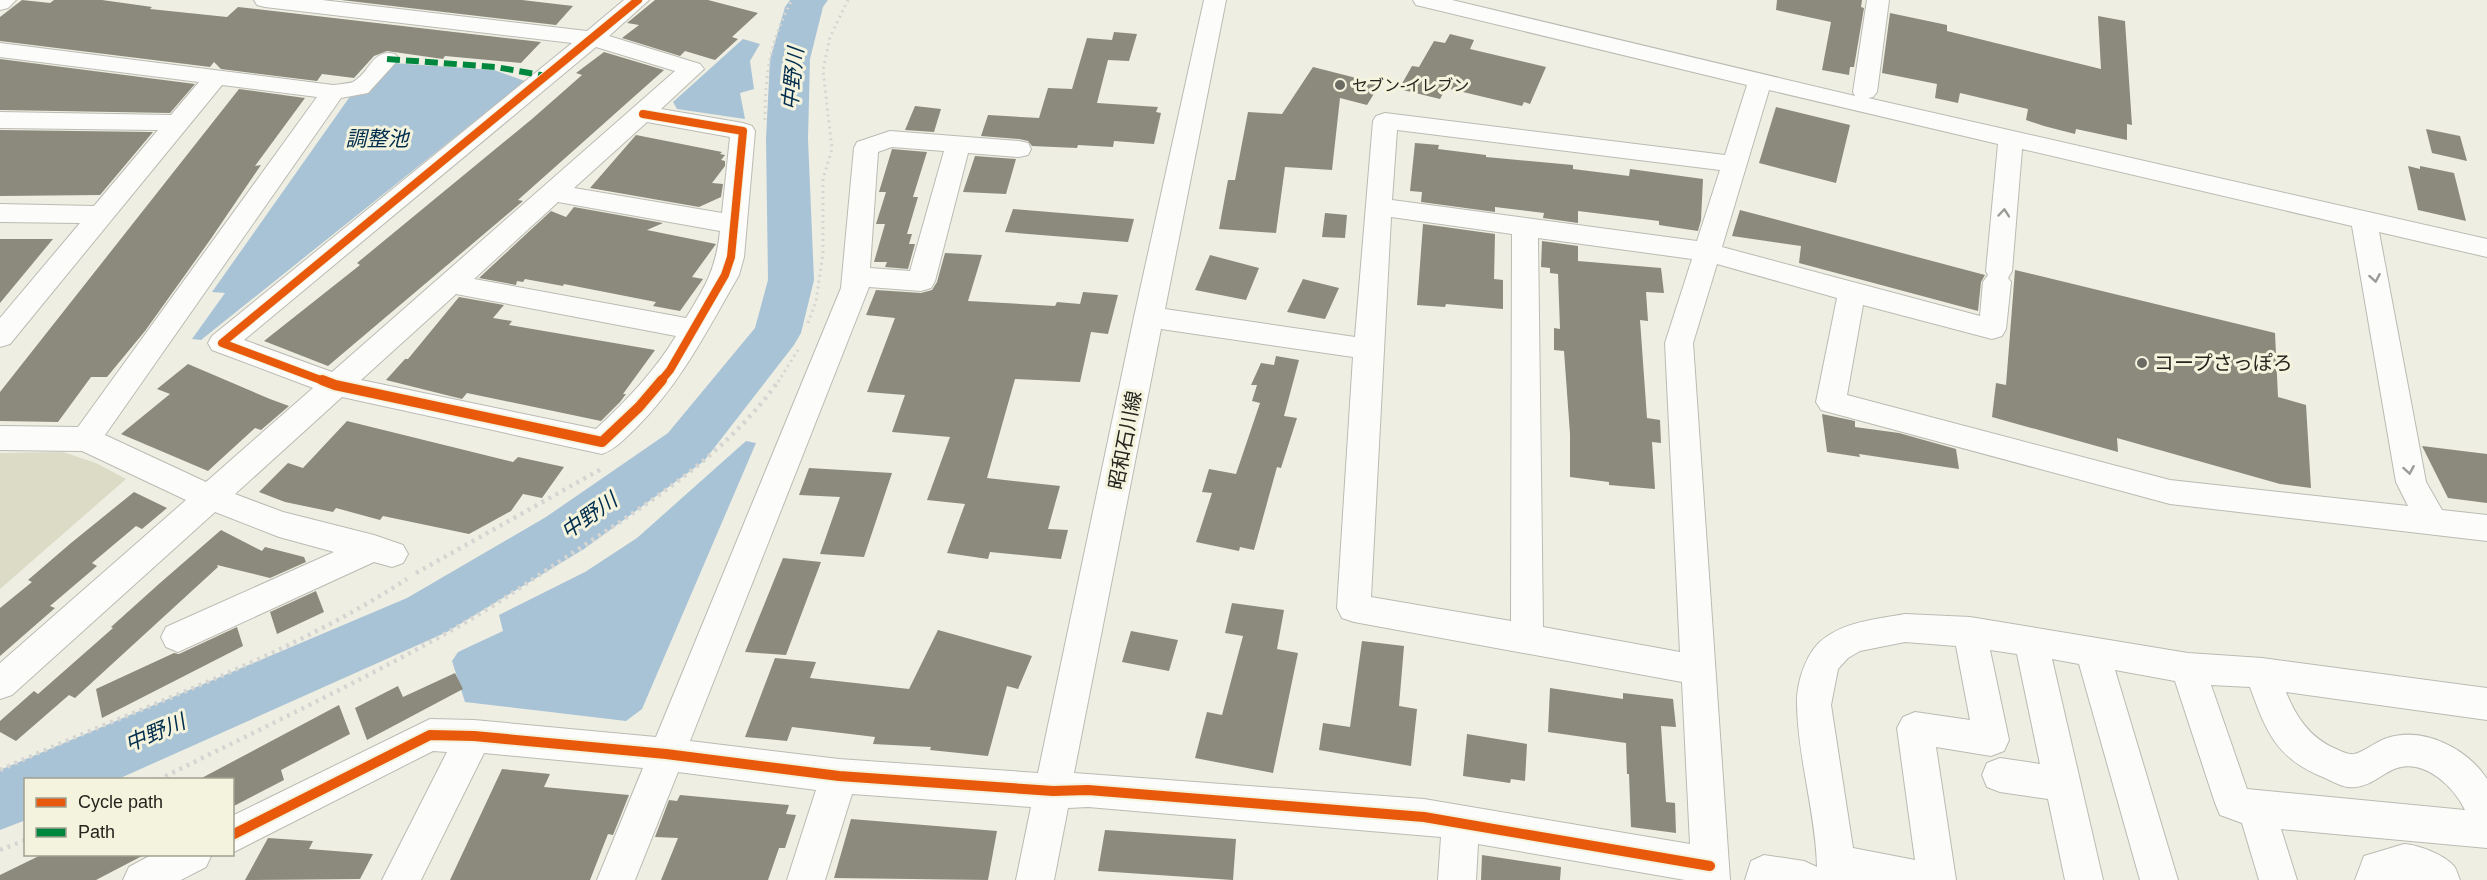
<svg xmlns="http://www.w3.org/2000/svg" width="2487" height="880" viewBox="0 0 2487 880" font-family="Helvetica,'Noto Sans JP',sans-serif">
  <rect width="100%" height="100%" fill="#eeeee3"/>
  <!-- green -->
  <path fill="#dbdbc6" d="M63,452L96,463L126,479L0,589V453Z"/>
  <!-- water -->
  <path fill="#a9c3d6" d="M743,39L760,44L750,61L754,89L740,93L745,119L677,109L673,102Z
    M393,63L494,70L525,81L201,340L192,339L225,293L212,292L351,95L371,92L369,88Z
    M746,441L756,443L642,709L626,721L465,702L452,661L458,652L503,631L499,615L585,572L637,538Z"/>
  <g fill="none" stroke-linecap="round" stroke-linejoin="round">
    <!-- river -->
    <path fill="#a9c3d6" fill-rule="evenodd" d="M790,0H828L823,7L810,59L808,139L814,280L801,333L794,345L704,461L584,549L447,632L116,780H26V820L0,830V770L407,598L546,517L668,433L755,328L768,280L766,139L770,59L785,7Z"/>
  </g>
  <!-- building -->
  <path fill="#8b8a7d" d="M22,0L50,3L54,0H102L152,7L150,9L227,17L238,7L541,42L521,63L445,56L443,59L387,51L374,56L354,78L322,74L317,81L221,69L214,62L210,67L0,41V17Z
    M341,0H522L573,6L556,25Z
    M655,0H708L758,13L732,37L738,39L715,60L685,51L680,56L622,38L639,25L627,23Z
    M1777,0H1862L1861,7L1864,8L1854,67H1850L1849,75L1822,70L1831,22L1776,10Z
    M1890,13L1947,25V31L2101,69L2098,16L2125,21L2132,125L2127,124V140L2076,129L2075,134L2044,126L2026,120L2028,109L1960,93L1958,103L1935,98L1937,84L1882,73Z
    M1114,32L1137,34L1129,61L1108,60L1097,103L1158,107L1156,112L1161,113L1154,144L1114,141L1113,147L1078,145L1077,148L1032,146L1028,141L1019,139L981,136L988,115L1039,118L1048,88L1072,89L1087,38L1112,40Z
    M1450,34L1474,40L1470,49L1546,67L1530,104L1524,102L1522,106L1446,88L1440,99L1399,89L1412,66L1419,67L1434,41L1445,43Z
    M604,52L664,70L518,200L523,201L328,366L264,341L360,265L357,263L532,119L582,75L576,73Z
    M0,59L195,84L170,113L0,110Z
    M1313,67L1380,84L1367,105L1340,98L1332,170L1285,167L1276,233L1219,229L1228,180H1235L1248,112L1282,114Z
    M239,89L305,98L255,166L261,165L210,240L145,331L107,377H91L58,422L0,421V392Z
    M915,106L941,109L934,132L905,130Z
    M1776,107L1850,125L1836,183L1759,163Z
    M2426,129L2460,136L2467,161L2432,153Z
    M0,130L153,132L100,195L0,196Z
    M636,135L722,152L720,154L725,155L721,160L725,161V166L712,183L723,184L721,197L699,207L590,188Z
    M1415,143L1439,145L1438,149L1486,155V157L1573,165V169L1629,176L1630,169L1703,179L1701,220L1698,231L1659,225V221L1578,211V223L1543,218L1544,213L1495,207V212L1421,202L1422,192L1410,191Z
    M892,149L927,152L913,197H918L907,234H912L909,244H915L908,269L885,267L887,262H874L885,224H876L886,192H879Z
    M975,156L1016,159L1006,194L963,192Z
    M2408,166L2420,169V166L2454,173L2466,221L2418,210Z
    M574,207L663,223L647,230L716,244L692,277L703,279L680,311L653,306L656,302L564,284L563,286L525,279L523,282L517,281L516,285L479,278L551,211L566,217Z
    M1013,209L1134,219L1128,242L1005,232Z
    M1740,210L1985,275L1981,282L1978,311L1799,263L1801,246L1732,236Z
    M1325,213L1347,215L1345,238L1322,237Z
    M1423,224L1495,234L1494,279L1503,280V309L1446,304L1445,307L1417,305Z
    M0,239H53L0,303Z
    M1542,241L1578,246V261L1661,268L1664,293L1646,292L1648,321L1640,320L1647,418L1660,420L1661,443L1652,442L1655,489L1609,485V482L1570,477V434L1564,351L1554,350V328L1560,329L1558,274L1550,273V268L1541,267Z
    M945,253L982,255L968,301L1055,306L1057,302L1080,304L1083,292L1118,295L1108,334L1091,332L1080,382L1015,379L987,478L1060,486L1048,529L1068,530L1061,559L990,552L988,559L947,553L965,504L927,500L950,437L892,432L905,395L867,392L895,318L866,315L876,290L921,293L932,290L937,282Z
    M1210,255L1259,268L1246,300L1195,290Z
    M2015,270L2275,333L2278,397L2306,405L2311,488L2280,484L2117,438L2118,452L1992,417L1996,383L2006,385Z
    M1303,279L1339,288L1325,319L1287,312Z
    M459,297L504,305L493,318L512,321L509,325L655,350L623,394H626L620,402L601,421L467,393L462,399L386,380L405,359H408Z
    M1276,356L1299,360L1284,416L1297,418L1281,468L1277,467L1254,550L1240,547L1239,551L1196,542L1212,493L1202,492L1209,469L1236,474L1260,403L1252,401L1257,385H1251L1261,363L1274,365Z
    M188,364L270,399L289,406L261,430L255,428L208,471L121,434L170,394L157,389Z
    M1822,414L1855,421V427L1899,433L1956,449L1959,469L1859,454L1860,457L1827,452Z
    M347,421L513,462L518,457L564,467L542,498L523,494L511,511L469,534L383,516L380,520L336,508L333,512L285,502L259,492L288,463L303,468Z
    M2422,446L2487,454V503L2448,498Z
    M809,468L892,473L864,557L820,554L840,497L799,495Z
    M134,492L167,508L142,529L136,526L92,563L97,566L50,606L55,608L0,656V608L32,582L28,580L71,543Z
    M221,530L262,551L265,547L304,557L306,562L270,578L217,565L218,567L75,698L69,695L16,741L0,732V721L34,691L38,694L113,628L111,627L160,583Z
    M783,558L821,562L786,655L745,652Z
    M316,591L324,612L277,634L270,612Z
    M1232,603L1284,610L1277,649L1298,653L1273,773L1195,758L1207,712L1222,715L1243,636L1225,633Z
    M237,627L243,646L102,718L96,689L174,653L179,654Z
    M938,630L1032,656L1018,689L1007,686L988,756L930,750L931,747L873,744L875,737L792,727L787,741L745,737L775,658L816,662L810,678L909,689Z
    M1131,631L1178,640L1169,671L1122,662Z
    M1362,641L1404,646L1399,706L1417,709L1411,766L1319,750L1323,723L1350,727Z
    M455,673L463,689L367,740L355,708L398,686L403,697Z
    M1550,688L1623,699V693L1673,699L1676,727L1661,726L1666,802L1675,803L1676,833L1631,827L1629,774H1627L1626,743L1548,732Z
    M339,705L350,734L281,770L284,780L232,807V780H198Z
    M1467,734L1527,744L1525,781L1511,779L1510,783L1463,776Z
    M502,769L550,774L544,787L629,795L613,835L608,834L590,880H450Z
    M680,795L789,805L786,814L796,815L785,848H779L768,880H661L678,838L655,837L669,800L677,801Z
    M851,819L997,831L988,880L834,878Z
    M1105,830L1236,839L1233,880L1098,871Z
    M268,838L313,841L309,849L373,854L360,879L245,880Z
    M41,855H144L96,880H0V875Z
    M1482,855L1561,867L1560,880H1481Z"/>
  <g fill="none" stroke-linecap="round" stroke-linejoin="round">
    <!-- minor casing -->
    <g stroke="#bbbbb3" stroke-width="2">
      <path id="minor" d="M0,0H16L8,8L0,10Z
        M254,0H322L587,31L624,0H649L609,36L700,64L704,69L661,109L743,123L752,126L755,131L744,257L739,275C708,329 680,385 635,429C624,439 616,449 602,454L342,397L235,494L283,512L374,535L403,545L408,554L403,563L392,567L374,562L178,652L166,647L161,637L166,627L334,552L279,537L215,512L12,695L0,699V663L186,500L82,451L0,450V426L78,427L317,97L222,85L10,344L0,347V318L80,223L0,222V204L94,206L158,130L0,128V112L171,115L199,82L0,57V43L333,85C338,84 348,84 353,82C370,73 372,48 395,54L399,59L368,93L341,98L105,435L206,482L313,388L212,350L208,343L212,336L572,43L265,7L257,5ZM596,47L675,71L332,372L244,340ZM647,122L730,137L722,213L574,188ZM558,202L720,231C716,269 706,285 686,318L474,279ZM456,294L676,336C654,372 627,400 596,429L361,380Z
        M1204,0H1226L1165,309L1355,337L1373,121L1376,116L1385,113L1725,155L1747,85L1416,5L1413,0H1452L1855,96L1853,92L1867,0H1889L1877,92L1873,97L1868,98L2487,239V257L2379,232L2426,482L2442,510L2487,515V541L2170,504L1821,410L1816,402L1837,298L1717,264L1693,343L1730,880H1685L1478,844L1476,880H1438L1441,837L1088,807L1068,808L1054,880H1016L1031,807L852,794L825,880H787L816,790L678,772L635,880H597L643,768L484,753L421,880H382L447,752L433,751L232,853V816L430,719L474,720L656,737L841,288L854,148L857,142L890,131L1019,141L1028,143L1031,149L1028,155L1019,157L968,153L935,281L931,288L921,291L869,287L690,741L839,759L1038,773L1134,317ZM1769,90L1998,144L1986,271L1988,275L1983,282L1980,316L1722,247ZM1397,130L1720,170L1697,241L1392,200ZM892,147L944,151L910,271L870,268L878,152ZM2022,149L2352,226L2396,482L2408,506L2170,480L1847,395L1863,305L1992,339L2002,336L2006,329L2011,282L2008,278L2012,271ZM1391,217L1512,234L1511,621L1371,597ZM1538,238L1692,259L1665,343L1680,652L1543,627ZM1161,329L1353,357L1337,608L1342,618L1354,622L1682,682L1690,844L1424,799L1074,773Z
        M1905,614L1970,617L2188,653L2262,658L2487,688V720L2286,692C2296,717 2310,738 2336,749C2341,751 2348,755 2354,754C2362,753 2377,741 2387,738C2423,726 2467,748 2487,779V848L2281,829L2297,880H2259L2242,823L2220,815L2215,803L2175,681L2115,670L2178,880H2140L2079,664L2052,659L2103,880H2065L2048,799L2000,792L1987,787L1982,775L1987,763L2000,758L2040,764L2017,654L1990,650L2009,740L2004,751L1991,756L1936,747L1956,880H1745L1751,861L1764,855L1804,861L1817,867C1816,814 1798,759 1797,706C1796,683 1806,650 1826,637C1849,621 1878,619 1905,614ZM1905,642L1956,646L1970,720L1915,712L1903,717L1897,728L1915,860L1853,848L1831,705L1838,669L1848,658L1860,651ZM2211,685L2250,687C2267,734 2277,759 2325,778C2334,782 2345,789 2355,787C2372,786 2382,773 2397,768C2425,759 2454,787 2465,810L2247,789Z
        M2404,844C2419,845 2443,854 2454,866C2457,870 2458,876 2460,880H2355L2364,856Z
        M153,854H212L206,867L181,880H123L129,867Z"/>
    </g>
    <!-- path-far1 -->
    <path stroke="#d5d5d2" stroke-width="3" stroke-dasharray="2 4" stroke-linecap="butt" d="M765,120C765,74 770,41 792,0
      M808,323L816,301L823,254V179L832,149L823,70L830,37L848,0
      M778,382L798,350"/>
    <!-- path -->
    <path stroke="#d5d5d2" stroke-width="4.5" stroke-dasharray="3 5" stroke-linecap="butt" d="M416,573L603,468
      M0,770C136,708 281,661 407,579
      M158,780C258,730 360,682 457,627C495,606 531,580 568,556C644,506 726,456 779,380
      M0,850L26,840"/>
    <!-- minor -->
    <use href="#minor" fill="#fcfcfb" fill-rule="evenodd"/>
    <!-- quiet -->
    <path stroke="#00873e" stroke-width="6" stroke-dasharray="13 6" stroke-linecap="butt" d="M387,59L496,67L546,76"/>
    <!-- cycleway-far1 casing -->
    <g stroke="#f3f3de" stroke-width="10">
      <path id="cycleway-far1" d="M643,114L743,131L731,257L725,275L670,370L660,382
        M326,382L222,343L638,0"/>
    </g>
    <!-- cycleway casing -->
    <g stroke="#f3f3de" stroke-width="14">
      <path id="cycleway" d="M322,380L335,385L602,442L639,407L662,380
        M232,835L430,735L474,736L666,754L839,776L1053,791L1088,790L1424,817L1710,866"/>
    </g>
    <!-- cycleway-far1 -->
    <use href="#cycleway-far1" stroke="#e8590c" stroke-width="8"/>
    <!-- cycleway -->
    <use href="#cycleway" stroke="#e8590c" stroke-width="10"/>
  </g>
  <!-- one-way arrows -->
  <defs><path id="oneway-chevron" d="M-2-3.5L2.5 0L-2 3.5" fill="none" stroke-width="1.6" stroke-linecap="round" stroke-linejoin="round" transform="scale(1.5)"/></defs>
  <g stroke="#9b9b98">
    <use href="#oneway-chevron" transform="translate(2004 213) rotate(-85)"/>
    <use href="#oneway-chevron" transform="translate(2375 278) rotate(80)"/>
    <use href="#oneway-chevron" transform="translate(2409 470) rotate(80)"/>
  </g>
  <!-- markers -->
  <g fill="#6b6b63" stroke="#f3f3de" stroke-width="2">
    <circle cx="1340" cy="85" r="6"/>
    <circle cx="2142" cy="363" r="6"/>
  </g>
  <g text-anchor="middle" stroke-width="6" stroke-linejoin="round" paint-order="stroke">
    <!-- far-poi labels -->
    <g font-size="16" fill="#25251e" stroke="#f3f3de" text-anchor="start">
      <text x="1352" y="91">セブン-イレブン</text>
    </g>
    <!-- poi labels -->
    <g font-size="20" fill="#25251e" stroke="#f3f3de" text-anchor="start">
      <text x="2154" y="370">コープさっぽろ</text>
    </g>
    <!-- street labels -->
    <g font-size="20" fill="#25251e" stroke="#f3f3de">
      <text transform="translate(1125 440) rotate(-79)" y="7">昭和石川線</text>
    </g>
    <!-- water labels -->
    <g font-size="21" font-style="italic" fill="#002d4c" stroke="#f3f3de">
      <text transform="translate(793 79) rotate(-84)" y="7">中野川</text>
      <text x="377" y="146">調整池</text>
      <text transform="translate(589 516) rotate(-35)" y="7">中野川</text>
      <text transform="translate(155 733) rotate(-23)" y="7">中野川</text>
    </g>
  </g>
  <!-- legend -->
  <rect x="24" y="778" width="210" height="78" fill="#f3f3de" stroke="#a1a191" stroke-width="1.5"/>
  <rect x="36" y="798" width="30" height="9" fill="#e8590c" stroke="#a1a191" stroke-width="1.5"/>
  <text x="78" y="808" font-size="18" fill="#25251e">Cycle path</text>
  <rect x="36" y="828" width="30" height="9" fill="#00873e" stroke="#a1a191" stroke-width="1.5"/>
  <text x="78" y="838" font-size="18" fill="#25251e">Path</text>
</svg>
